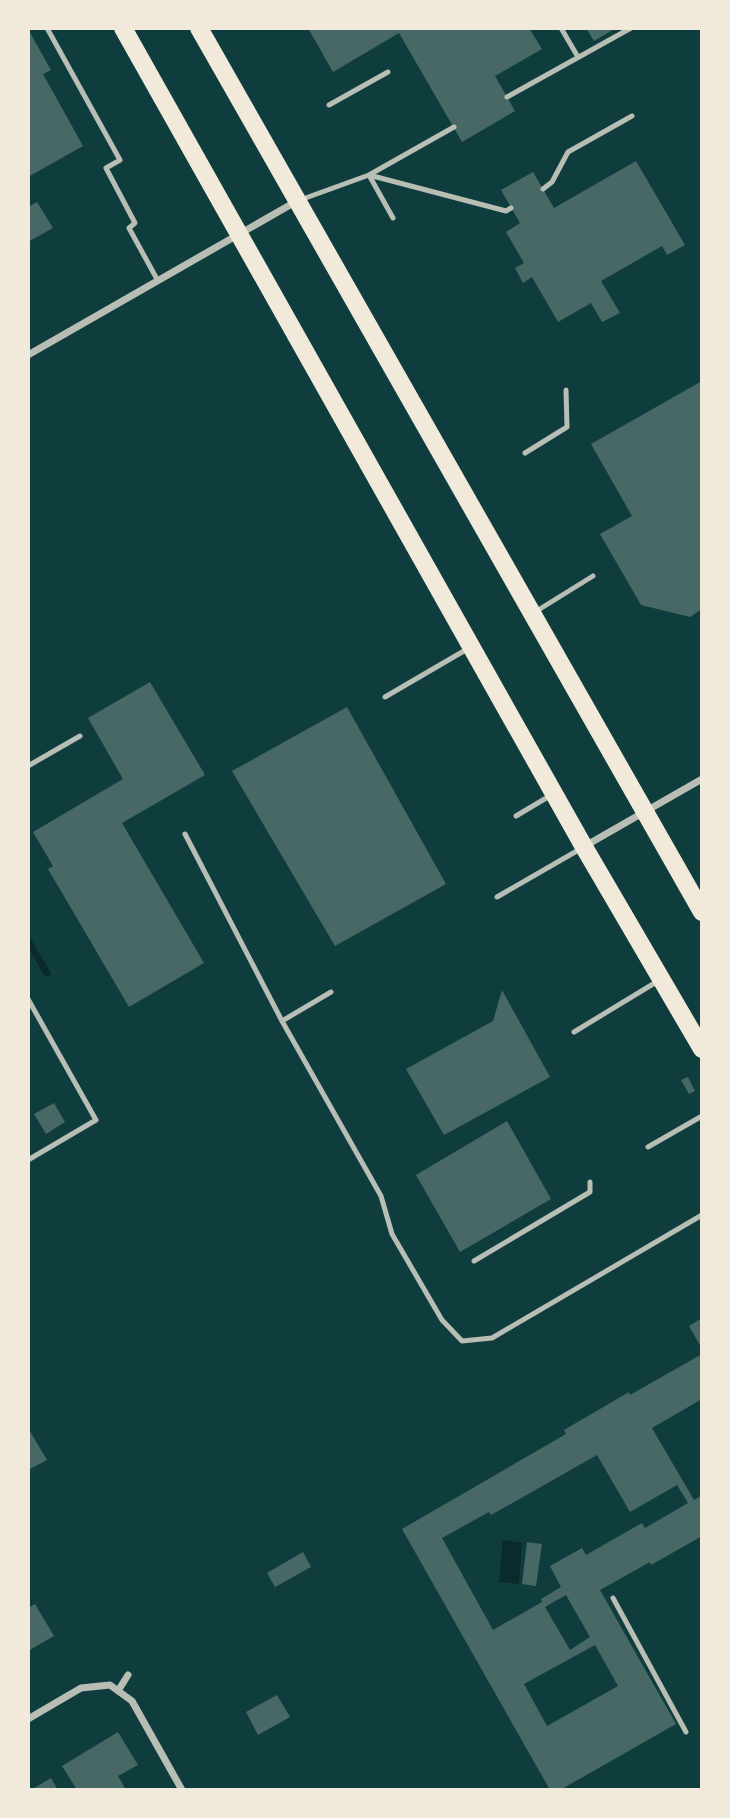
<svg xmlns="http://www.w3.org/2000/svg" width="730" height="1818" viewBox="0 0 730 1818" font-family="'Sofia Sans Condensed',sans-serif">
  <rect width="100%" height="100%" fill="#0f3d3e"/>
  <!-- water -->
  <path fill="#0a2a2b" d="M503,1540L522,1543L519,1584L499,1582Z"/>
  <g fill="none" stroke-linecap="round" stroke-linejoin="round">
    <!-- stream -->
    <path stroke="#0a2a2b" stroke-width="7" d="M28,941L47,973"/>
  </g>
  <!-- building -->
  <path fill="#486865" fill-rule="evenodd" d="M308,28H529L542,49L495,76L515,111L462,142L399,33L333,72Z
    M586,28H616L594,41Z
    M28,29L51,70L43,74L83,146L28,177Z
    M636,161L685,245L667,255L662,246L601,281L620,313L602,322L591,303L558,322L532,277L523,283L515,268L524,263L506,232L520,223L501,190L533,172L554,208Z
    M37,202L53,228L28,242V207Z
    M702,381V609L690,617L641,605L600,534L632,516L591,444Z
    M150,682L205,775L122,823L204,963L129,1007L48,869L53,866L33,832L123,779L88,718Z
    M347,707L446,884L335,946L232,771Z
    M502,990L550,1077L444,1135L406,1069L493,1021Z
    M688,1077L695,1091L689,1094L681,1080Z
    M54,1103L65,1122L46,1134L34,1114Z
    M507,1121L551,1199L460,1252L416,1175Z
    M702,1318V1349L689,1326Z
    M702,1354V1362L700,1363L702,1367V1399L652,1428L694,1500L702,1495V1536L651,1565L650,1562L600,1590L676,1724L560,1790H550L402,1529L566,1434L564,1430L629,1392L630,1395ZM597,1455L630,1512L677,1485L688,1503L645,1528L642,1523L586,1555L582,1548L550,1566L561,1587L541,1599L542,1602L493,1630L442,1538L489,1512L491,1515ZM566,1595L590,1637L570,1650L545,1607ZM595,1645L618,1686L547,1726L524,1684Z
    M28,1428L47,1460L28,1470Z
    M527,1542L542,1544L536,1586L522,1584Z
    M303,1552L311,1567L275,1587L267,1573Z
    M35,1604L54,1636L28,1651V1608Z
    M277,1695L290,1717L258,1735L246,1712Z
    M118,1732L138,1765L118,1776L126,1790H77L62,1766Z
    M51,1778L58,1790H31Z"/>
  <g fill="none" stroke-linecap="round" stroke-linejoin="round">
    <!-- service -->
    <path stroke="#b8beb3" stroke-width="5" d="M47,28L120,160L106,168L135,223L129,228L158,281
      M561,28L578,57
      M507,97L631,28
      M329,105L388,72
      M369,175L506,211L511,208
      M369,175L393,218
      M543,189L552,182L568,152L632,116
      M300,200L369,175L454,127
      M525,453L567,427L566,390
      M535,612L593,576
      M385,697L469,648
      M28,766L80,736
      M516,816L553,794
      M185,834L282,1021L331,992
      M497,897L582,848
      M28,999L96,1120L28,1160
      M282,1021L381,1196L392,1234L442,1320L462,1341L492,1338L702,1215
      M574,1032L658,981
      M648,1147L702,1116
      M474,1261L590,1192V1182
      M613,1598L686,1732"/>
    <!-- minor -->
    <path stroke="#b8beb3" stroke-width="7" d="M28,355L297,201
      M585,846L702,779
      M118,1691L128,1675
      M28,1719L81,1688L110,1685L132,1701L182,1790"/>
    <!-- primary -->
    <path stroke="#f1e9da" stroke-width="18" d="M123,28L584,847L702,1049
      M199,28L702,912"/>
  </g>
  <!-- border -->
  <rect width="730" height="1818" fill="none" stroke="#f1e9da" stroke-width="60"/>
</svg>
